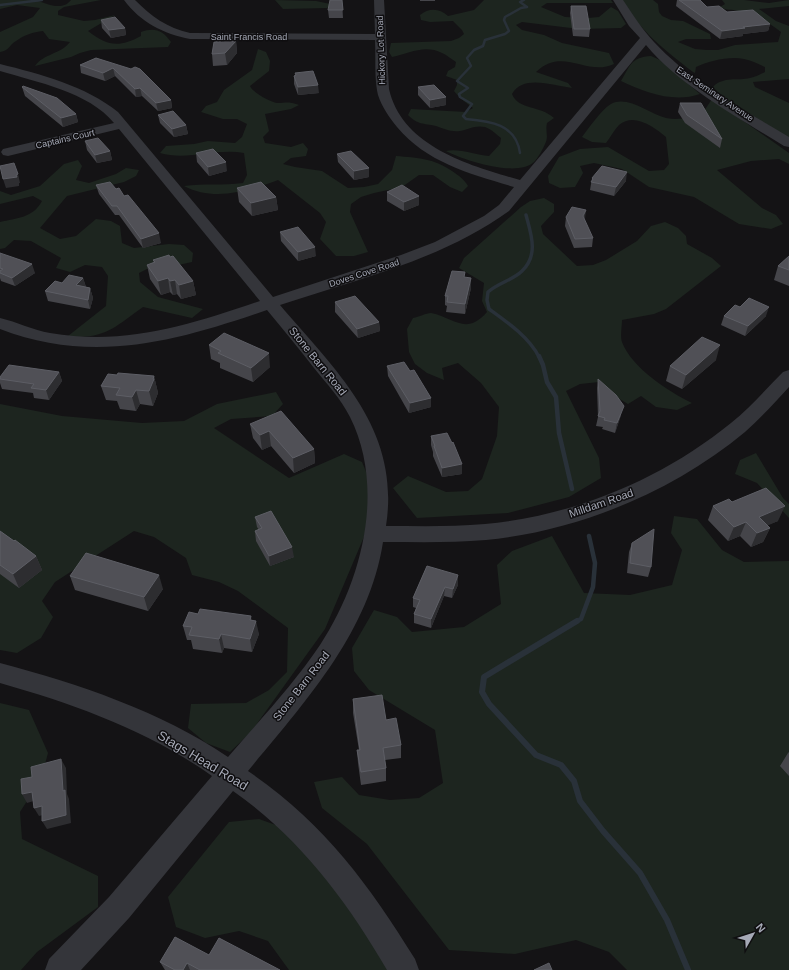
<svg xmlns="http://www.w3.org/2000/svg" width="789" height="970" viewBox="0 0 789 970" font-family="Helvetica,sans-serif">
  <rect width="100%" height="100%" fill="#141315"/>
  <!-- green -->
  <path fill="#1d251f" d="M0,0C11,0 25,0 35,0C46,3 62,12 71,0H101L64,7L58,11V15L84,21L95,20L115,15L88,31C107,46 119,48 141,36V32C154,27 163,30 171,42L168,47L91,50L80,53L71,57L35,66C43,54 61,54 70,42L49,39L43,31C33,32 24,35 16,41C8,46 10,50 0,52V32L33,17L40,8L17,5L0,9Z
    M275,0L316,1L335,5L327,8L283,9Z
    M484,0H611L613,3H547L541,7L565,17L588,18L599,17L611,7L618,11L626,24L621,28L579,29L522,22L516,25L522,30L544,35L562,43L609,53L614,64C587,77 563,46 536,72L568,83L572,88C554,86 523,74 512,94C518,110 540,105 554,118L547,123C545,131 549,137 545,144C543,149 538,158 534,162C517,178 463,160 446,151C459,148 475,155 489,156L500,144L501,138C496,134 491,129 485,127C475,125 469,129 460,131C450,132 445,129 436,126C423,123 418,125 408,115L411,109L466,112L473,108L460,98L454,91L457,85V80L446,76L448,71L455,67L456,62C451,59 447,55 442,53C424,44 409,54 392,57L389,52L391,43L451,41L459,38L464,34L462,30L453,21L430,22L421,20L420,15C429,8 439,8 448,16L474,10Z
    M621,0H653L658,4L659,12L662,16L671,20L683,21L710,34L711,39H686L678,42L695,49L707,50H718L735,45L778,42L781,32C768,22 755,14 738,11C731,9 727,11 720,7L725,4L722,0H744L769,3L789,0V6L759,9L776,21L789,26V79L753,82L755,87L789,103V138L724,98L713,87C723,76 738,81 750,78C755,77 761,74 765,72V67C758,64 751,60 744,59C729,56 709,61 696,67L695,73L693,72C663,49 642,32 621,0Z
    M258,49L266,52L270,61L269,71L250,86C252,92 270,102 277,103C287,103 287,101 299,105L291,109L265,114L269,131L263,137L265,143L291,147L303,143L308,149L306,156L291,158L283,164L295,167L322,171L348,188L364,187L378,184L392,170L396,156C418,158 433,158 452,171C459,176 464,179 468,186L462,192L450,187L433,175H419L402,187L374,193L361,197L351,204L350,212L368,252L354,256H336L320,239L326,222L320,213L278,180C249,191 214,202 184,186C204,183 223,186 243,183L247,175L244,153C216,148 187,161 160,153L166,146L194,144L208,141L235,143L242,137L247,124L237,119H223L201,112L206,106L217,102L224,90L252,70Z
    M651,56L660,60L700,94C674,103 646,93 621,81C630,66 631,57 651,56Z
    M712,99L789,153V164L779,159L751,161L717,170L762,208L776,215L783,224L771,229L739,224L694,197L649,187L622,169L594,163L580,166L583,173L575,187L560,188L549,183L548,176L559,157L580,149L608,147L649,171L664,170L669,164L666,137C654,127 634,112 619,125C614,130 610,138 606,143L592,142L582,137C588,129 603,108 611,104C628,95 649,114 666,118C679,121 690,117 702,114Z
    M78,160L82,166L76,180L89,183L116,174L126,168L139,170L136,176L124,182L67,196L40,228L60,239L76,236L96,219L111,221L120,226L122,243L134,248L169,244L184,245L193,253L192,262L169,267L153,266L139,273L140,282L158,297L203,309L192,318L143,307C115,327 104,340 68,336L106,306L108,276L102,267L85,265L70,272L56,268L61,258L31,241L14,240L5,248L0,249V222C17,218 33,218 42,201L33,196L0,204V191L11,195L40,186L64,164Z
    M544,198L554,204V212L541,226L543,234L577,266L593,265L606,260L637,241L651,226L665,222L678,228L686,236L687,244L712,258L721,266L666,309L654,314L622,320C622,326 620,336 622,342C631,367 669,392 692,403L677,410L656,407L641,396L628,404L611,394L599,382L580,384L566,391L599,458L601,478L569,497L508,513L417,518L393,488L408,476L446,492L468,491L482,479L497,436L499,407L481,383L458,363L442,368L444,380L427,373L415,364L409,352L407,329L413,318C419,317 426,313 431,313C455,318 466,336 487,312L482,301L484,283L459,268L464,258L521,207L530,201Z
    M276,392L283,404L272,416L231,419L214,428L289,478L344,454L362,462L374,491L366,532L325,629L251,732L230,752L206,743L188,728L191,704L246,703L269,690L287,672L288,628L238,591L219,582L192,575L186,558L154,537L134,531L55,582L42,601L53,617L41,638L17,653L0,650V404L62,416L142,423L184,421L217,404Z
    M756,453L783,498L789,504V518L757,483L735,474L740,460Z
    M674,516L697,519L722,550L744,562L789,561V970H627L609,952L576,940L515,954L449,950L367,844L322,808L314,782L342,777L359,795L390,800L419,798L443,783L435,730L369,690L354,671L352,648L374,610L397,617L412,632L464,627L501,604L497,565L512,551L552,536L584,593L630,595L672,585L682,550L671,533Z
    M0,703L29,710L48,753L41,779L20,812L22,839L98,876V907L37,952L21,970H0Z
    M259,819L287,829L310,847L392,970H289L268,941L239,931L205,938L176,927L168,897L229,822Z"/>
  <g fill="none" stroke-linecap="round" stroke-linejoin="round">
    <!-- stream-far3 -->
    <path stroke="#293139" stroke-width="2.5" d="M0,5L42,0
      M520,153C516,124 490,121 466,119L463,116L472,104L460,97L459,94L468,88L457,81L471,66L467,58L474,50L483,46L485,40L505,34L509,31L504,20L505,17L521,8L527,7L520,2L524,0"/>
    <!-- stream-far2 -->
    <path stroke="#293139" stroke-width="3.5" d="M526,215C531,234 539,255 522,271C513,280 498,283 488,292L487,300L489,309C507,322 529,337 539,357"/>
    <!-- stream-far1 -->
    <path stroke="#293139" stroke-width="4.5" d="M539,356L543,365L547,382L556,397L559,433L572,489
      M575,622L581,619L593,587L595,563L589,536"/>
    <!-- stream -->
    <path stroke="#293139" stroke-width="6" d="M577,621L484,677L482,692L489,704L536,755L561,765L574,781L580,801L603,831L640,873L667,920L688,970"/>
    <!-- minor -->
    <path fill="#34353a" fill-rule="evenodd" d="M124,0H135C151,16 167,28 190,33L375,34L374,0H384L389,89C402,147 471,166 520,180L640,38L629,26L613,0H623C633,15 642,29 654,42C691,82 743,109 789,137V147L784,146C738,117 681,87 646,45L509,211C441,260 358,279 280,305C337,372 401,429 386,526C419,526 452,527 485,524C574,516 662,479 731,423C750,408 766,389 783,372L789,370V387C775,402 761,418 745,432C673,492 578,531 486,540C452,543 417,542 383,542C369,633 304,703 248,771C323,822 368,883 415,959L419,970H387C347,901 299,837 233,791L129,918L81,970H45L49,959L109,897L212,776C149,731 74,704 0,683V663C79,684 160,711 228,757C259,721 293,685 320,645C362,581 386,489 350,417C341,399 327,384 314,368C299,349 283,329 267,310C177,341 93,365 0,329V318C17,322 33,330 50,333C126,346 189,325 260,301L119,129L8,156L3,155L1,152L3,149L114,123C89,92 36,82 0,71V64C40,74 86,86 118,112L273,297L401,255L435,242L484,216L499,205L514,187C471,174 427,163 397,127C389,117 382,107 378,95C374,78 376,58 375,40L190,39C164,34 140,22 124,0Z"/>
  </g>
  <!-- wall -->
  <path fill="#45454a" d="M342,0L343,18H329L328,10Z
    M420,0H435V1H420Z
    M677,0H700L707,7L770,24L768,31L743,34V36L720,39L676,6Z
    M571,6L590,29L589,37L573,36L570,13Z
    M101,20L125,28L126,35L111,38L102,28Z
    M236,41L237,53L227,65L213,66L212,54Z
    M96,58L171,100L172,108L158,111L142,96L136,97L115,76L105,81L81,73L80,65Z
    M295,73L319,93L298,95L294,84V76L296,75Z
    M22,87L76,114L78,122L63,127L25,96Z
    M418,87L446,105L430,108L418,95Z
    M680,103L722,139L720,148L685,123L678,112Z
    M158,115L186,125L188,134L174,137L160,123Z
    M85,141L110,151L112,160L97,163L87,150Z
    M196,153L227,171L209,176L197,162Z
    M337,154L369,168V177L354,180L338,162Z
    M592,178L626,181L614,196L590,190Z
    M96,185L116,189L161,243L143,248L119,215H115L99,194Z
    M237,188L276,197L278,210L252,216L239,202Z
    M387,192L419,196V205L404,211L387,201Z
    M566,217L593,238L592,247L574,248L565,226Z
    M280,232L316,256L298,261L281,241Z
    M0,253L35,273L15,286L1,281L0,278Z
    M789,256V286L774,280L778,266Z
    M153,260L193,281L196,295L181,299L177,294L173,295L170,292L161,295L150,279L147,265L154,263Z
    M465,272L464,277L471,288L465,314L446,312L447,306L445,305V296Z
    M83,278L86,287L90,288L93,298L90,309L48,301L45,291L62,283Z
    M335,302L379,322L380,331L358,338L335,312Z
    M740,307L766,316L745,336L721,325L724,316Z
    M209,345L270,367L253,382L220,368V363L211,359Z
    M716,360L682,389L666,381L670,366Z
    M387,366L410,371L431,398V407L409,413L388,376Z
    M59,372L62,381L49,400L34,398L33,393L2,389L0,383V377Z
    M117,375L154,376L158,393L153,406L140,404L136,411L120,409L117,401L106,400L101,386Z
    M598,379L621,415L615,433L602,429L603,427L596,426L598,417L597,388Z
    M250,424L314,449L315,463L294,473L271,446L262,450L253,438Z
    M431,436L462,474L442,477L433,456V452L431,445Z
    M732,502L778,521L767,525L770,528L763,542L751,547L740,536L728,541L708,520L713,506Z
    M255,517L294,557L270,566L256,541L255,531L259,530L257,527Z
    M0,531L36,556L42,570L19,588L0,574Z
    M632,543L651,567L648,577L627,573L629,552Z
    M427,566L458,585L452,598L444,596L431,628L414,623V614L416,608L413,607V598Z
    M70,576L163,589L148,611L75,590Z
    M198,614L252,620L259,634L252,652L224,648L222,653L193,649L191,640H187L183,626Z
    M353,699L401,745V758L385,760L386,768V781L361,785L358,763L357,750H359L353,713Z
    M789,752V776L780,766L788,753Z
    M209,955L280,970H165L160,962Z"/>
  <!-- shaded-wall -->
  <path fill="#2d2d30" d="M770,24L768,31L743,34V36L720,39L722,31L743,27Z
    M125,28L126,35L111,38L109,30Z
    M236,41L237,53L227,65L225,53Z
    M113,68L115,76L105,81L103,73Z
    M318,85L319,93L298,95V87Z
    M140,88L142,96L136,97L135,89Z
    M446,97V105L430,108V100Z
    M171,100L172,108L158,111L156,103Z
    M76,114L78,122L63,127L61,118Z
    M186,125L188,134L174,137L172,129Z
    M110,151L112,160L97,163L95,155Z
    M226,162L227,171L209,176L208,167Z
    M369,168V177L354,180V171Z
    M627,172L626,181L614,196L616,187Z
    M18,174L20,183H19V186L6,188L3,179Z
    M419,196V205L404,211V202Z
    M276,197L278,210L252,216L251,203Z
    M586,210L585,219L583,216Z
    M159,233L161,243L143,248L141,239Z
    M315,247L316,256L298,261V252Z
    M32,264L35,273L15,286L12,278Z
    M83,278L86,287L76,285Z
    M168,278L170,292L161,295L158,281Z
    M471,278V288L465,314V304Z
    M175,280L177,294L173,295L170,281Z
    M193,281L196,295L181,299L179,285Z
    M90,288L93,298L90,309L88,300Z
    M769,307L766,316L745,336L748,326Z
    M379,322L380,331L358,338L357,329Z
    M720,345L716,360L682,389L686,375Z
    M269,353L270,367L253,382L251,368Z
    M59,372L62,381L49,400L46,390Z
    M154,376L158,393L153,406L149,391Z
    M136,390L140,404L136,411L132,397Z
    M431,398V407L409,413L410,403Z
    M624,406L615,433L617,423Z
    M269,431L271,446L262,450L260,435Z
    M314,449L315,463L294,473L293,458Z
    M462,464V474L442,477V468Z
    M785,506L778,521L755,531L759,517Z
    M746,522L740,536L728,541L734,527Z
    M770,528L763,542L751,547L757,533Z
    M292,547L294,557L270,566L269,556Z
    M36,556L42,570L19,588L13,574Z
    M159,575L163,589L148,611L144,597Z
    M458,575V585L452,598L453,589Z
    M445,587L444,596L431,628V619Z
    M251,616L253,629L256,621L259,634L252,652L250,639V620Z
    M221,634L224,648L222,653L219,639Z
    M61,759L66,768L67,794L69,799L71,823L47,829L42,821L63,791Z
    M32,792L37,800L27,803L22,794Z
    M42,806L47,814L39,816L34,808Z
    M187,963L190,970H183Z"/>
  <!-- building -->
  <path fill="#505056" stroke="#5d5e65" d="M330,0H342L343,10H328Z
    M679,0H700L707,7L719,6L727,12L753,10L770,24L743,27L745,28L722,31Z
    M571,6H586L590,29H574Z
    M115,17L125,28L109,30L101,20Z
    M236,41L225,53L212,54L214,42Z
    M96,58L131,69L135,67L140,69L171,100L156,103L140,88L135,89L113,68L103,73L80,65Z
    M313,71L318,85L298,87L294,76L296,75L295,73Z
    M434,85L446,97L430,100L418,87Z
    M23,86L57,98L76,114L61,118L22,87Z
    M680,103H701L722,139L687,115Z
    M173,111L186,125L172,129L158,115Z
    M98,138L110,151L95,155L85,141Z
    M213,149L226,162L208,167L196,153Z
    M351,151L369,168L354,171L337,154Z
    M14,163L18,174L16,175L17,177L3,179L0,166Z
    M602,166L627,172L616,187L591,182L593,179L592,178Z
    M110,182L116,189L119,188L124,196L128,195L159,233L141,239L117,206H112L96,185Z
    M261,182L276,197L251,203L237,188Z
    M402,185L419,196L404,202L387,192Z
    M572,207L586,210L583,216L593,238L575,239L566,217Z
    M298,227L315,247L298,252L280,232Z
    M0,253L32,264L12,278L0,273V271L3,269L0,268Z
    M169,255L170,257L173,256L193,281L179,285L175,280L170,281L168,278L158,281L147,265L155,262L153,260Z
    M789,256V270L778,266Z
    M452,271L465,272L464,277L471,278L465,304L447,302L448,296H445Z
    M69,275L83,278L76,285L90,288L88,300L45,291L55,281L62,283Z
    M355,296L379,322L357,329L335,302Z
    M749,298L769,307L748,326L724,316L735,305L740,307Z
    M224,333L269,353L251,368L218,353L221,351L209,345Z
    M702,337L720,345L686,375L670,366Z
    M404,362L410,371L414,370L431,398L410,403L387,366Z
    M9,365L59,372L46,390L31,388L34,384L0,379V377Z
    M118,373L154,376L153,379H154L149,391L136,390L132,397L116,395L120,388L101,386L108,374L117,375Z
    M598,379L616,395L624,406L617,423L604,420L605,418L598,416L600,411Z
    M281,411L314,449L293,458L269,431L260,435L250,424Z
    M447,433L452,443L453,442L462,464L442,468L434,446H435L431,436Z
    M766,488L785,506L759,517L770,528L757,533L746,522L734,527L713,506L729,499L732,502Z
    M271,511L292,547L269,556L255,531L262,528L255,517Z
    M654,529L651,567L630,563L632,543Z
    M0,531L14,541L15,540L36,556L13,574L0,565Z
    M86,553L159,575L144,597L70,576Z
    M427,566L458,575L453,589L445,587L431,619L414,614L420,600L413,598Z
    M200,609L251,616L250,620L256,621L250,639L221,634L219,639L189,635L192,627L183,626L189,612L198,614Z
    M382,695L386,720L396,718L401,745L383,748L386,768L361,772L357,750H360L353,699Z
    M61,759L63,791L65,790L66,815L42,821V806L34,808L32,792L22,794L21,779L32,777L31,767Z
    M175,937L209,955L219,938L280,970H200L187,963L183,970H175L160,962Z
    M549,963L552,970H534Z"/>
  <g text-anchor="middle" stroke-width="3" stroke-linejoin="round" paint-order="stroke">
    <!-- far-street labels -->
    <g font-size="9" fill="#a5a9b6" stroke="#0f0e10">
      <text x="249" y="40">Saint Francis Road</text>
      <text transform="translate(381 50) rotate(-92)" y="3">Hickory Lot Road</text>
      <text transform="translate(715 94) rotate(34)" y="3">East Seminary Avenue</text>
      <text transform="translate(65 139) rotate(-13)" y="3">Captains Court</text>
      <text transform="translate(364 273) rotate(-18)" y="3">Doves Cove Road</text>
    </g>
    <!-- street labels -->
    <g font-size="11" fill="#a5a9b6" stroke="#0f0e10">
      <text transform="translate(318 361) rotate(51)" y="4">Stone Barn Road</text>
      <text transform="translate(601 503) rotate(-19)" y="4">Milldam Road</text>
      <text transform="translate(301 686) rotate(-52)" y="4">Stone Barn Road</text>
    </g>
    <!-- near-street labels -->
    <g font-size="13" fill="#a5a9b6" stroke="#0f0e10">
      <text transform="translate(203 760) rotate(31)" y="5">Stags Head Road</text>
    </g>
  </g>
  <!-- north arrow -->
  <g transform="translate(753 934) rotate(51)" stroke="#0f0e10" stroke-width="3" paint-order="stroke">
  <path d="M0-3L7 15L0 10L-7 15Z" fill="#a5a9b6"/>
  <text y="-6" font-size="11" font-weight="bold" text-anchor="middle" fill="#a5a9b6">N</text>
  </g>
</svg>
